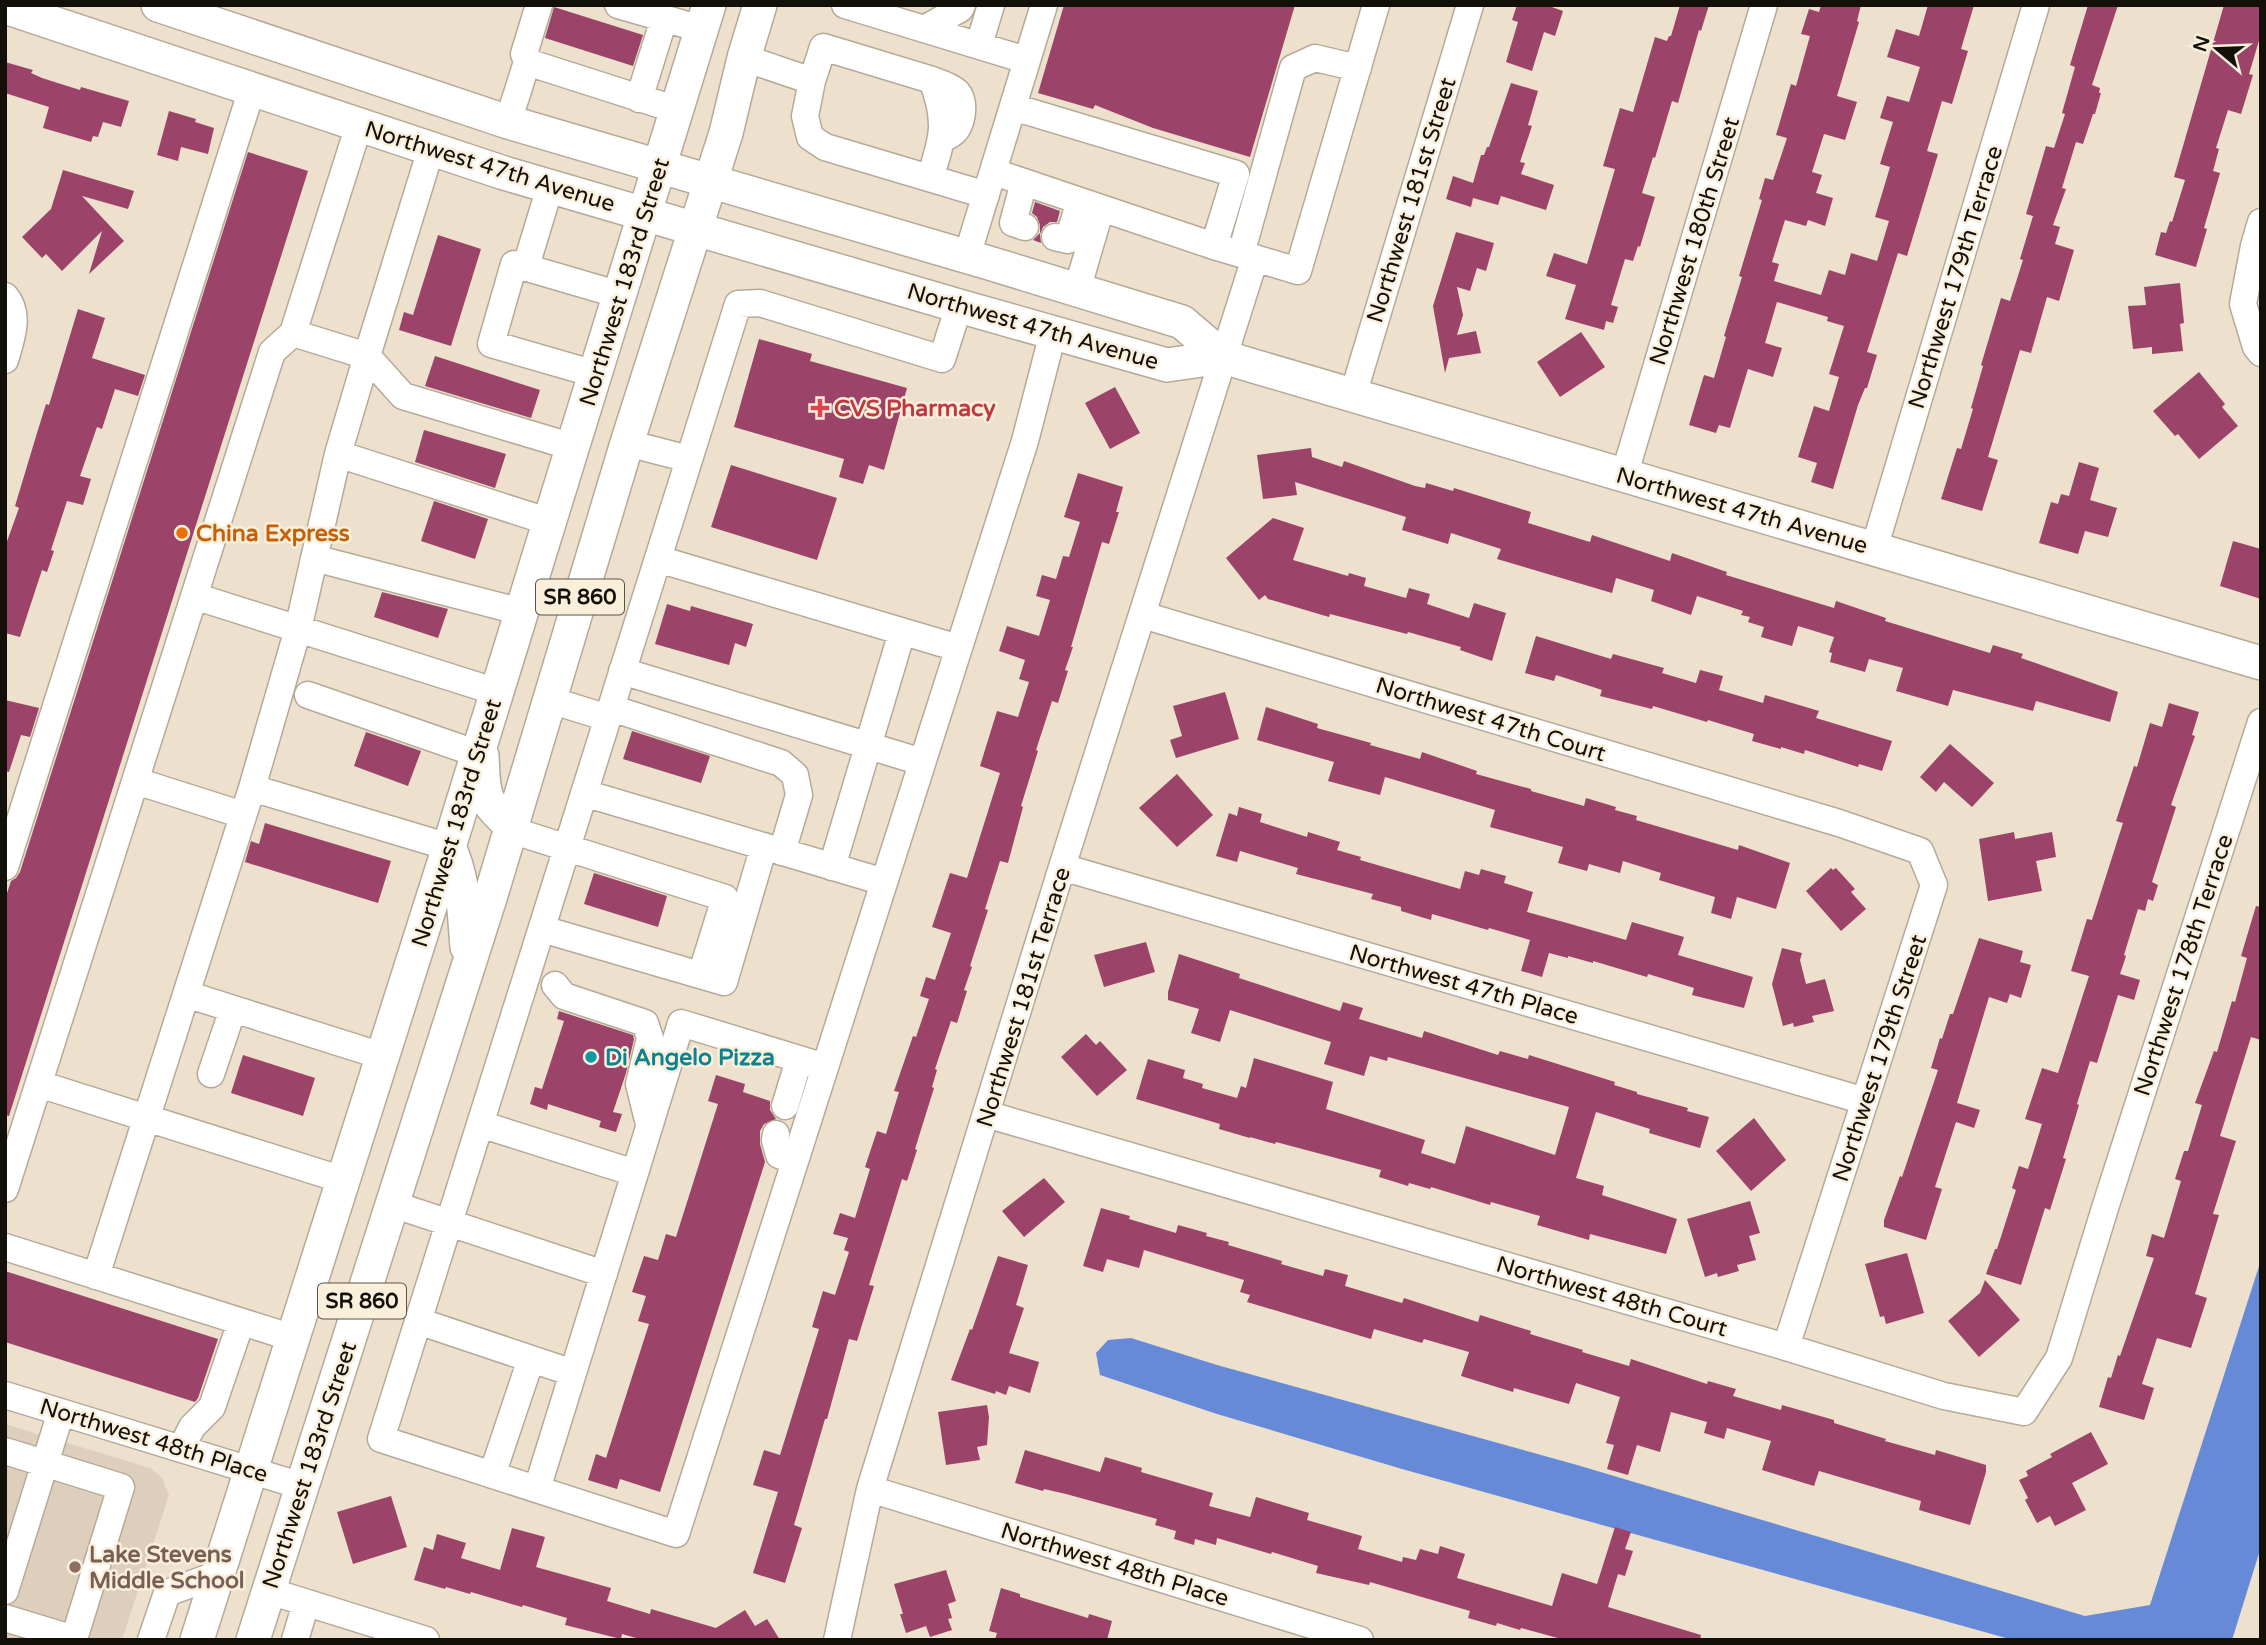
<svg xmlns="http://www.w3.org/2000/svg" width="2266" height="1645" viewBox="0 0 2266 1645" font-family="'Varela Round',sans-serif">
  <rect width="100%" height="100%" fill="#ede1ce"/>
  <!-- education -->
  <path fill="#decfbd" d="M5,1424L150,1468L162,1478L169,1495L122,1640H5Z"/>
  <!-- water -->
  <path fill="#668ad8" d="M2261,1260V1547L2232,1640H2013L1402,1469L1217,1414L1100,1375L1096,1353L1108,1340L1131,1338L1217,1365L1577,1465L2085,1616L2150,1605Z"/>
  <!-- building -->
  <path fill="#9b4369" d="M1064,5H1295L1250,157L1153,128L1095,105L1093,109L1038,93Z
    M1517,5H1546L1563,11L1555,36L1544,32L1532,71L1506,62L1518,22L1512,20Z
    M1680,5H1709L1701,31L1699,30L1678,103L1672,101L1655,158L1653,157L1642,193L1655,197L1640,247L1638,246L1633,261L1625,259L1611,305L1618,307L1613,323L1606,321L1604,330L1565,319L1576,285L1546,276L1554,253L1587,264L1615,169L1603,166L1620,108L1633,112L1655,37L1667,41L1669,36H1671Z
    M1821,5H1861L1857,21L1859,22L1837,96L1857,102L1845,140L1824,134L1812,172L1822,175L1816,193L1833,198L1825,226L1808,220L1806,226L1785,220L1772,262L1779,264L1774,281L1821,295L1829,270L1845,275L1851,253L1877,261L1889,221L1875,217L1890,167L1880,164L1893,122L1880,118L1887,96L1909,102L1920,67L1887,57L1896,29L1919,36L1928,5H1974L1961,49L1968,51L1952,104L1942,101L1927,151L1938,154L1907,256L1898,253L1867,352L1877,355L1867,388H1865L1858,405L1833,489L1811,482L1817,463L1798,457L1814,406L1829,411L1839,377L1829,374L1844,326L1827,321L1828,317L1777,302L1765,343L1782,348L1773,377L1748,369L1730,428L1719,425L1716,433L1689,425L1704,375L1714,378L1726,337L1724,336L1742,277L1739,276L1762,200L1759,199L1765,178L1773,180L1787,138L1776,135L1791,84L1796,86L1810,36L1801,34L1809,9L1819,12Z
    M2088,5H2118L2092,85L2100,88L2099,93H2101L2095,114H2093L2083,144L2076,142L2062,188L2066,189L2053,225L2060,227L2055,244L2074,250L2059,301L2047,297L2031,353L2020,350L1988,457L1998,460L1982,511L1941,499L1957,448L1961,449L1973,409L1971,408L1983,366L1981,365L2001,298L2010,301L2023,260L2020,259L2033,216L2026,214L2046,146L2054,148L2065,114L2062,113L2075,67L2070,65Z
    M2224,5H2261V34L2249,74L2253,75L2241,114L2228,110L2216,148L2219,149L2213,171L2220,173L2204,228L2207,229L2196,267L2155,255L2161,232L2166,233L2170,221L2172,222L2185,180L2174,177Z
    M554,7L643,35L633,66L545,38Z
    M5,62L33,70L31,73L42,78L80,90L81,87L129,101L121,127L103,122L98,137L93,136L91,142L43,128L49,107L5,93Z
    M1511,83L1538,91L1528,125L1532,126L1520,162L1525,163L1521,174L1554,185L1546,210L1501,196L1498,205L1473,198L1471,207L1446,199L1453,176L1473,183L1481,155H1484L1487,147H1489Z
    M169,111L196,119L195,122L214,128L208,154L181,147L178,161L157,155Z
    M248,152L308,171L9,1116L5,1115V899L11,881L16,878L20,872Z
    M63,170L134,191L128,209L82,196L124,241L89,274L102,231L62,271L46,254L42,258L22,237L51,209Z
    M1035,202L1060,211L1057,222H1050L1043,227L1040,234L1041,243L1033,240L1040,233V225L1037,217L1032,213Z
    M1456,232L1494,243L1486,271L1477,268L1470,291L1457,287L1463,315L1457,335L1476,331L1481,353L1449,358L1445,373L1433,306Z
    M438,235L481,249L451,346L399,330L404,312L413,315Z
    M2180,283L2184,323L2180,324L2183,351L2152,354V347L2133,349L2128,306L2146,305L2144,287Z
    M78,309L105,318L92,358L145,375L138,396L115,389L102,429L97,427L80,476L91,479L83,505L67,501L51,550L54,551L47,572L42,570L20,637L5,633V547L19,508L15,506L37,433L46,404L49,405Z
    M1581,332L1605,367L1560,397L1537,362Z
    M759,339L812,354L810,361L907,388L884,470L869,465L863,484L839,477L844,459L734,427Z
    M435,356L540,390L531,418L425,386Z
    M2199,372L2225,404L2222,407L2238,426L2199,459L2178,434L2175,436L2153,411Z
    M1115,387L1140,433L1110,449L1085,403Z
    M424,430L506,454L495,488L415,462Z
    M1311,448L1312,457L1342,467L1344,461L1415,486L1425,488L1426,483L1453,491L1454,488L1531,512L1528,523L1590,542L1592,535L1670,561L1672,553L1727,572L1726,575L1834,608L1836,601L1886,618L1885,621L1990,653L1993,645L2023,654L2021,658L2118,692L2110,722L2036,701L2033,711L1953,690L1948,706L1896,691L1903,668L1869,659L1865,672L1830,662L1832,653L1829,652L1834,637L1798,626L1792,646L1761,637L1764,627L1748,622L1750,617L1741,615L1743,611L1697,596L1691,615L1651,601L1654,590L1616,578L1612,593L1497,559L1501,549L1451,533L1448,544L1402,530L1406,517L1295,482L1297,495L1263,499L1257,455Z
    M2079,462L2099,468L2090,500L2117,508L2108,537L2085,531L2078,554L2039,543L2051,502L2058,504L2061,494L2069,496Z
    M731,465L837,498L817,560L711,527Z
    M1078,473L1123,487L1116,512H1119L1109,544L1102,542L1071,647H1073L1065,670L1068,671L1058,703L1052,701L1036,750L1038,751L1021,806L1023,807L1008,863L1000,861L985,909L988,910L970,966L972,967L964,990L967,991L957,1023L951,1021L935,1069L937,1070L932,1087L934,1088L915,1149L917,1150L907,1181L902,1179L869,1285L874,1286L857,1341L849,1339L827,1419H825L794,1525L802,1528L785,1583L753,1573L778,1492L753,1485L764,1450L780,1455L819,1329L812,1327L823,1291L835,1295L849,1252L844,1250L848,1238L833,1234L840,1213L855,1218L870,1169L865,1167L877,1131L886,1134L899,1092L894,1091L913,1036L916,1037L929,999L920,996L926,977L935,980L951,933L932,927L950,873L967,878L1000,773L980,766L997,711L1018,717L1029,682L1019,679L1025,660L999,651L1007,626L1039,636L1050,600L1036,596L1042,575L1056,579L1063,556L1069,557L1080,522L1064,517Z
    M434,501L488,519L475,559L421,541Z
    M1273,518L1304,528L1293,560L1348,576L1349,573L1366,578L1364,586L1406,598L1409,588L1430,594L1427,604L1469,618L1474,603L1506,613L1492,661L1460,650L1461,647L1408,632L1407,634L1330,614L1329,617L1268,599L1265,595L1259,600L1226,558Z
    M2233,541L2261,549V599L2220,586Z
    M382,592L448,609L438,638L374,617Z
    M667,604L690,611L691,606L753,624L746,647L735,643L729,665L655,644Z
    M1536,636L1611,659L1613,654L1664,668L1662,673L1696,683L1700,670L1723,676L1719,690L1763,703L1765,695L1819,711L1816,718L1892,741L1882,771L1859,764L1858,767L1805,750L1804,754L1781,747V749L1752,741L1754,734L1708,720L1707,722L1653,706L1652,709L1600,696L1602,690L1556,675L1554,681L1525,673Z
    M1225,692L1239,739L1176,758L1170,740L1182,736L1173,706Z
    M5,700L39,708L30,737L21,735L9,772L5,771Z
    M2169,703L2199,712L2192,735L2195,736L2171,805L2176,807L2152,882L2158,885L2153,901L2148,899L2145,911L2138,909L2124,955L2126,956L2120,974L2140,980L2134,1000L2118,995L2097,1063L2090,1061L2077,1104L2079,1105L2063,1158L2066,1159L2050,1210L2045,1208L2021,1285L1986,1274L1995,1249H1997L2016,1190L2012,1188L2019,1166L2028,1169L2042,1124L2025,1119L2042,1068L2058,1073L2089,976L2071,971L2087,919L2092,920L2123,823L2116,821L2134,766L2137,767L2150,723L2162,727Z
    M1266,707L1318,724L1317,728L1371,743L1370,745L1420,759L1422,752L1477,771L1476,774L1531,789V791L1584,806L1586,798L1616,807L1615,810L1637,816L1636,820L1738,850L1739,845L1790,863L1776,909L1737,897L1731,919L1711,913L1715,897L1659,880L1661,873L1623,861L1620,873L1589,864L1587,871L1558,863L1563,847L1490,827L1495,810L1385,777L1380,795L1328,781L1334,762L1257,740Z
    M632,731L710,756L701,783L623,759Z
    M366,732L421,751L408,786L354,766Z
    M1950,744L1994,783L1972,807L1944,782L1936,792L1920,777Z
    M1177,774L1213,815L1177,847L1139,808Z
    M1239,807L1262,814L1260,822L1307,837L1308,832L1340,842L1337,850L1361,857L1360,860L1460,889L1465,871L1479,875L1481,869L1506,876L1504,883L1533,892L1527,912L1567,923L1626,940L1632,922L1684,937L1678,955L1753,977L1744,1008L1692,995L1694,988L1648,974L1647,977L1593,961V963L1568,956V958L1549,953L1542,977L1532,974L1521,971L1530,940L1489,928L1488,930L1432,914L1431,920L1401,911V907L1371,899L1373,894L1296,874L1298,868L1240,851L1237,862L1216,856L1229,813L1237,816Z
    M265,823L391,861L378,903L245,862L251,841L259,844Z
    M2014,832L2015,839L2052,832L2056,857L2036,861L2042,891L1988,901L1979,839Z
    M1831,868L1833,870L1836,868L1855,889L1851,892L1866,909L1841,931L1806,891Z
    M594,873L667,896L658,927L584,904Z
    M2256,906L2261,907V1040L2251,1037L2220,1136L2236,1141L2213,1214L2219,1215L2195,1294L2207,1298L2191,1348L2157,1338L2142,1384L2154,1388L2144,1420L2099,1407L2108,1377L2111,1378L2118,1355L2120,1356L2154,1258L2146,1256L2152,1234L2164,1238L2181,1181L2175,1179L2184,1151H2188L2202,1105L2195,1103L2214,1051L2217,1052L2232,1001L2235,1002L2247,958L2241,956Z
    M1979,938L2023,951L2020,962L2031,965L2021,998L2010,994L2007,1003L1989,997L1957,1103L1980,1110L1974,1128L1956,1122L1935,1187L1942,1189L1926,1240L1884,1227V1220L1900,1176L1902,1177L1938,1070L1931,1068L1940,1038L1942,1039L1950,1014H1953Z
    M1146,942L1155,972L1104,987L1094,955Z
    M1782,948L1802,953L1800,960L1806,984L1825,979L1834,1011L1812,1016L1814,1022L1794,1027L1793,1023L1783,1026L1772,984Z
    M1179,954L1240,974L1239,978L1340,1011L1343,1002L1363,1008L1359,1019L1422,1038L1424,1031L1498,1055L1500,1051L1528,1059L1529,1055L1615,1082L1614,1085L1637,1092V1094L1688,1108L1687,1111L1709,1117L1700,1148L1649,1133L1650,1129L1596,1112L1576,1178L1604,1186L1602,1195L1677,1219L1666,1254L1590,1234L1589,1240L1537,1225L1540,1216L1491,1202L1490,1205L1431,1187L1430,1189L1409,1183L1408,1186L1379,1177L1381,1170L1276,1142L1275,1144L1250,1137V1138L1219,1129L1220,1124L1136,1099L1148,1059L1185,1070L1183,1078L1203,1084L1202,1088L1237,1098L1241,1086L1246,1088L1254,1058L1333,1082L1326,1109L1425,1140L1421,1153L1455,1164L1466,1126L1555,1155L1569,1107L1388,1057L1387,1061L1370,1056L1364,1076L1324,1064L1331,1042L1230,1010L1220,1042L1191,1033L1199,1009L1168,1000V992Z
    M559,1011L633,1035L634,1039L626,1073L613,1112L622,1114L616,1132L599,1127L601,1121L548,1104L547,1110L530,1104L535,1087L542,1089L564,1021L557,1019Z
    M1086,1034L1096,1045L1100,1041L1127,1070L1097,1096L1061,1057Z
    M243,1055L315,1078L303,1116L231,1093Z
    M716,1075L745,1084L743,1092L770,1101V1110L776,1119L764,1124L760,1131V1144L765,1162L660,1492L620,1479L617,1489L588,1480L596,1454L606,1458L649,1324L638,1321L646,1296L632,1292L644,1256L658,1260L666,1234L676,1237L718,1104L708,1101Z
    M1754,1118L1786,1160L1751,1191L1716,1151Z
    M1044,1178L1065,1202L1024,1237L1002,1211Z
    M1750,1201L1760,1233L1749,1236L1756,1260L1737,1265L1739,1271L1718,1277L1717,1273L1705,1277L1687,1219Z
    M1101,1208L1130,1216L1129,1219L1176,1233L1178,1225L1207,1233L1206,1236L1229,1242L1228,1245L1282,1261L1281,1264L1323,1276L1325,1269L1348,1275L1345,1286L1402,1303L1404,1298L1478,1322L1480,1315L1531,1331L1530,1334L1583,1350L1582,1352L1629,1366L1631,1359L1707,1384L1708,1381L1736,1389L1733,1396L1781,1410L1782,1405L1834,1420V1423L1886,1439L1885,1441L1935,1455L1936,1450L1986,1465V1472L1970,1525L1919,1510L1921,1501L1819,1471L1814,1486L1762,1470L1771,1441L1727,1428L1724,1439L1704,1433L1707,1422L1671,1412L1660,1452L1637,1445L1628,1475L1607,1469L1614,1445L1606,1443L1620,1397L1576,1383L1569,1404L1514,1388L1513,1392L1461,1376L1469,1352L1424,1339L1422,1343L1374,1329L1371,1339L1247,1302L1250,1295L1240,1292L1244,1280L1144,1250L1139,1268L1107,1259L1103,1272L1083,1266Z
    M1907,1253L1924,1313L1886,1324L1884,1316L1880,1317L1865,1264Z
    M998,1256L1028,1265L1016,1305L1024,1308L1009,1353L1039,1362L1030,1393L1009,1386L1006,1395L996,1391L995,1394L951,1380L970,1329L972,1330Z
    M5,1271L218,1339L198,1398L195,1402L5,1342Z
    M1985,1280L2020,1320L1979,1357L1948,1321L1980,1293Z
    M987,1405L989,1417L987,1445L977,1447L980,1460L946,1465L938,1412Z
    M2091,1432L2108,1464L2072,1483L2086,1510L2055,1526L2050,1516L2037,1523L2025,1500L2028,1498L2019,1480L2028,1476L2026,1471L2052,1457L2050,1454Z
    M1025,1450L1100,1472L1105,1457L1142,1468L1141,1472L1213,1493L1209,1506L1250,1517L1256,1497L1309,1513L1307,1520L1362,1536L1358,1549L1402,1562L1403,1557L1416,1560L1420,1549L1438,1554L1440,1546L1465,1554L1457,1578L1552,1606L1562,1573L1597,1584L1615,1527L1631,1532L1625,1549L1633,1551L1625,1576L1618,1574L1608,1607L1701,1635L1700,1640H1565L1521,1628L1520,1630L1497,1623L1496,1626L1468,1618L1470,1611L1370,1582L1369,1585L1316,1573L1318,1566L1272,1552L1271,1554L1217,1538L1216,1545L1195,1539L1194,1545L1174,1539L1176,1531L1155,1525L1157,1519L1066,1494L1044,1489L1043,1491L1015,1483Z
    M391,1496L407,1547L353,1564L337,1512Z
    M512,1528L545,1537L536,1567L611,1588L607,1601L650,1614L651,1609L716,1628L745,1610L755,1626L767,1619L780,1640H643L622,1634L621,1639L565,1625L567,1618L523,1605L522,1607L471,1592L470,1594L446,1587L445,1589L414,1580L424,1547L433,1550L437,1534L466,1543L461,1558L500,1570Z
    M946,1570L956,1601L948,1604L952,1618L948,1619L952,1630L930,1637L926,1626L906,1633L900,1614H903L894,1584Z
    M1001,1588L1020,1594V1597L1088,1618L1089,1614L1112,1621L1107,1640H995L997,1633L989,1631Z"/>
  <g fill="none" stroke-linecap="round" stroke-linejoin="round">
    <!-- minor casing -->
    <g stroke="#b5aa98" stroke-width="29">
      <path id="minor" d="M618,5L701,29
        M845,5L1026,60
        M924,29L960,9L962,5
        M979,45L991,5
        M744,58L812,81L805,116L810,137L825,147L986,195
        M527,62L524,54L539,5
        M932,80C940,83 951,86 957,92C965,101 963,120 956,130C953,134 947,137 942,139
        M812,81L823,47L932,80C948,121 943,138 930,178
        M639,99L664,19
        M1013,107L1236,174L1214,246
        M508,122L527,62L677,110
        M359,125L293,333L367,356L338,454L298,629L252,788L449,847
        M431,149L367,356L403,396L573,447
        M994,172L1101,208L1077,290
        M1024,182L1013,223L1025,227
        M1101,208L1214,246L1298,271L1376,5
        M2261,222L2254,246L2243,304L2256,347L2261,353
        M1055,237L1068,240L1080,201
        M1241,254L1293,68L1315,58L1358,68
        M967,256L1044,5
        M526,266L550,187
        M5,296C21,314 11,340 5,360
        M959,306L942,359L760,303L738,304L381,1439L676,1534L1025,441L1053,333
        M595,374L491,344L514,264L620,295
        M1353,395L1470,5
        M627,443L689,459
        M338,454L550,522
        M1624,476L1764,5
        M1874,549L2036,5
        M314,558L522,612
        M658,559L958,648
        M194,596L497,692
        M1143,615L1839,823L1920,851L1934,885L1786,1347
        M622,671L922,762
        M308,695L478,754
        M550,700L608,718
        M611,708L781,763L795,775L799,795L782,852
        M136,781L243,815
        M584,793L884,882
        M511,830L725,898L701,975
        M5,867L252,89
        M832,867L902,632
        M1062,867L1865,1101
        M542,929L724,982L764,846
        M555,985L564,996L645,1023L650,1038L639,1084L649,1124
        M186,994L382,1056
        M211,1074L233,1009
        M39,1084L343,1180
        M785,1106L799,1060
        M986,1114L1786,1347L1944,1396L2024,1412L2059,1358L2105,1208L2261,722
        M480,1124L635,1173L681,1023L825,1067
        M776,1134L775,1140L779,1155L795,1160
        M5,1189L272,352L293,333
        M392,1204L604,1274
        M5,1247L293,1338
        M96,1276L252,788
        M418,1321L573,1373
        M5,1395L302,1486
        M181,1449L192,1427L212,1407L241,1322
        M5,1451L121,1487L74,1639L5,1618
        M492,1475L531,1359
        M537,1489L635,1173
        M870,1489L1360,1640
        M5,1591L61,1412
        M269,1591L426,1640
        M151,1640L167,1593L218,1574
        M295,1640L306,1603
        M837,1640L870,1489L1062,867L1255,258"/>
    </g>
    <!-- major casing -->
    <g stroke="#b5aa98" stroke-width="36">
      <path id="major" d="M158,5L508,122L989,263L1182,322L1223,357L2261,663
        M5,7L504,173L959,306L1167,365L1223,357
        M482,756C484,793 481,801 512,826
        M449,847C464,879 464,912 467,947
        M197,1640L449,847L709,5
        M253,1640L490,898L627,443L726,133L744,58L760,5"/>
    </g>
    <!-- minor -->
    <use href="#minor" stroke="#fff" stroke-width="26"/>
    <!-- major -->
    <use href="#major" stroke="#fff" stroke-width="33"/>
  </g>
  <!-- markers -->
  <path fill="#e0444e" stroke="#faefdb" stroke-width="2.5" d="M816.5 397.5h7v7h7v7h-7v7h-7v-7h-7v-7h7z"/>
  <circle fill="#e8710a" stroke="#faefdb" stroke-width="2.5" cx="182" cy="533" r="7"/>
  <circle fill="#0f9aa8" stroke="#faefdb" stroke-width="2.5" cx="591" cy="1057" r="7"/>
  <circle fill="#8d6e63" stroke="#faefdb" stroke-width="2.5" cx="75" cy="1567" r="7"/>
  <g text-anchor="middle" stroke-width="5" stroke-linejoin="round" paint-order="stroke">
    <!-- shield labels -->
    <g fill="#faefdb" stroke="#585248" stroke-width="2">
      <rect x="536" y="579.5" width="88" height="35" rx="5"/>
      <rect x="318" y="1283.5" width="88" height="35" rx="5"/>
    </g>
    <g font-size="21" font-weight="bold" fill="#130f09">
      <text x="580" y="604">SR 860</text>
      <text x="362" y="1308">SR 860</text>
    </g>
    <!-- street labels -->
    <g font-size="23" fill="#130f09" stroke="#faefdb">
      <text transform="translate(490 166) rotate(17)" y="8">Northwest 47th Avenue</text>
      <text transform="translate(1411 200) rotate(-73)" y="8">Northwest 181st Street</text>
      <text transform="translate(1694 241) rotate(-73)" y="8">Northwest 180th Street</text>
      <text transform="translate(1955 277) rotate(-73)" y="8">Northwest 179th Terrace</text>
      <text transform="translate(624 282) rotate(-73)" y="8">Northwest 183rd Street</text>
      <text transform="translate(1033 326) rotate(16)" y="8">Northwest 47th Avenue</text>
      <text transform="translate(1742 510) rotate(16)" y="8">Northwest 47th Avenue</text>
      <text transform="translate(1491 719) rotate(17)" y="8">Northwest 47th Court</text>
      <text transform="translate(456 823) rotate(-73)" y="8">Northwest 183rd Street</text>
      <text transform="translate(2183 965) rotate(-72)" y="8">Northwest 178th Terrace</text>
      <text transform="translate(1464 984) rotate(16)" y="8">Northwest 47th Place</text>
      <text transform="translate(1023 997) rotate(-73)" y="8">Northwest 181st Terrace</text>
      <text transform="translate(1879 1058) rotate(-72)" y="8">Northwest 179th Street</text>
      <text transform="translate(1612 1296) rotate(16)" y="8">Northwest 48th Court</text>
      <text transform="translate(154 1440) rotate(17)" y="8">Northwest 48th Place</text>
      <text transform="translate(309 1465) rotate(-72)" y="8">Northwest 183rd Street</text>
      <text transform="translate(1115 1564) rotate(17)" y="8">Northwest 48th Place</text>
    </g>
    <!-- health labels -->
    <g font-size="23" font-weight="bold" fill="#be3a42" stroke="#faefdb" text-anchor="start">
      <text x="834" y="416">CVS Pharmacy</text>
    </g>
    <!-- food labels -->
    <g font-size="23" font-weight="bold" fill="#c56008" stroke="#faefdb" text-anchor="start">
      <text x="196" y="541">China Express</text>
    </g>
    <!-- culture labels -->
    <g font-size="23" font-weight="bold" fill="#0d838f" stroke="#faefdb" text-anchor="start">
      <text x="605" y="1065">Di Angelo Pizza</text>
    </g>
    <!-- education labels -->
    <g font-size="23" font-weight="bold" fill="#785e54" stroke="#faefdb" text-anchor="start">
      <text x="89" y="1562">Lake Stevens<tspan x="89" dy="26">Middle School</tspan></text>
    </g>
  </g>
  <!-- border -->
  <rect width="2266" height="1645" fill="none" stroke="#130f09" stroke-width="14"/>
  <!-- north arrow -->
  <g transform="translate(2217 49) rotate(289)" stroke="#faefdb" stroke-width="5" paint-order="stroke">
  <path d="M0-5L12 26L0 18L-12 26Z" fill="#130f09"/>
  <text y="-10" font-size="19" font-weight="bold" text-anchor="middle" fill="#130f09">N</text>
  </g>
</svg>
